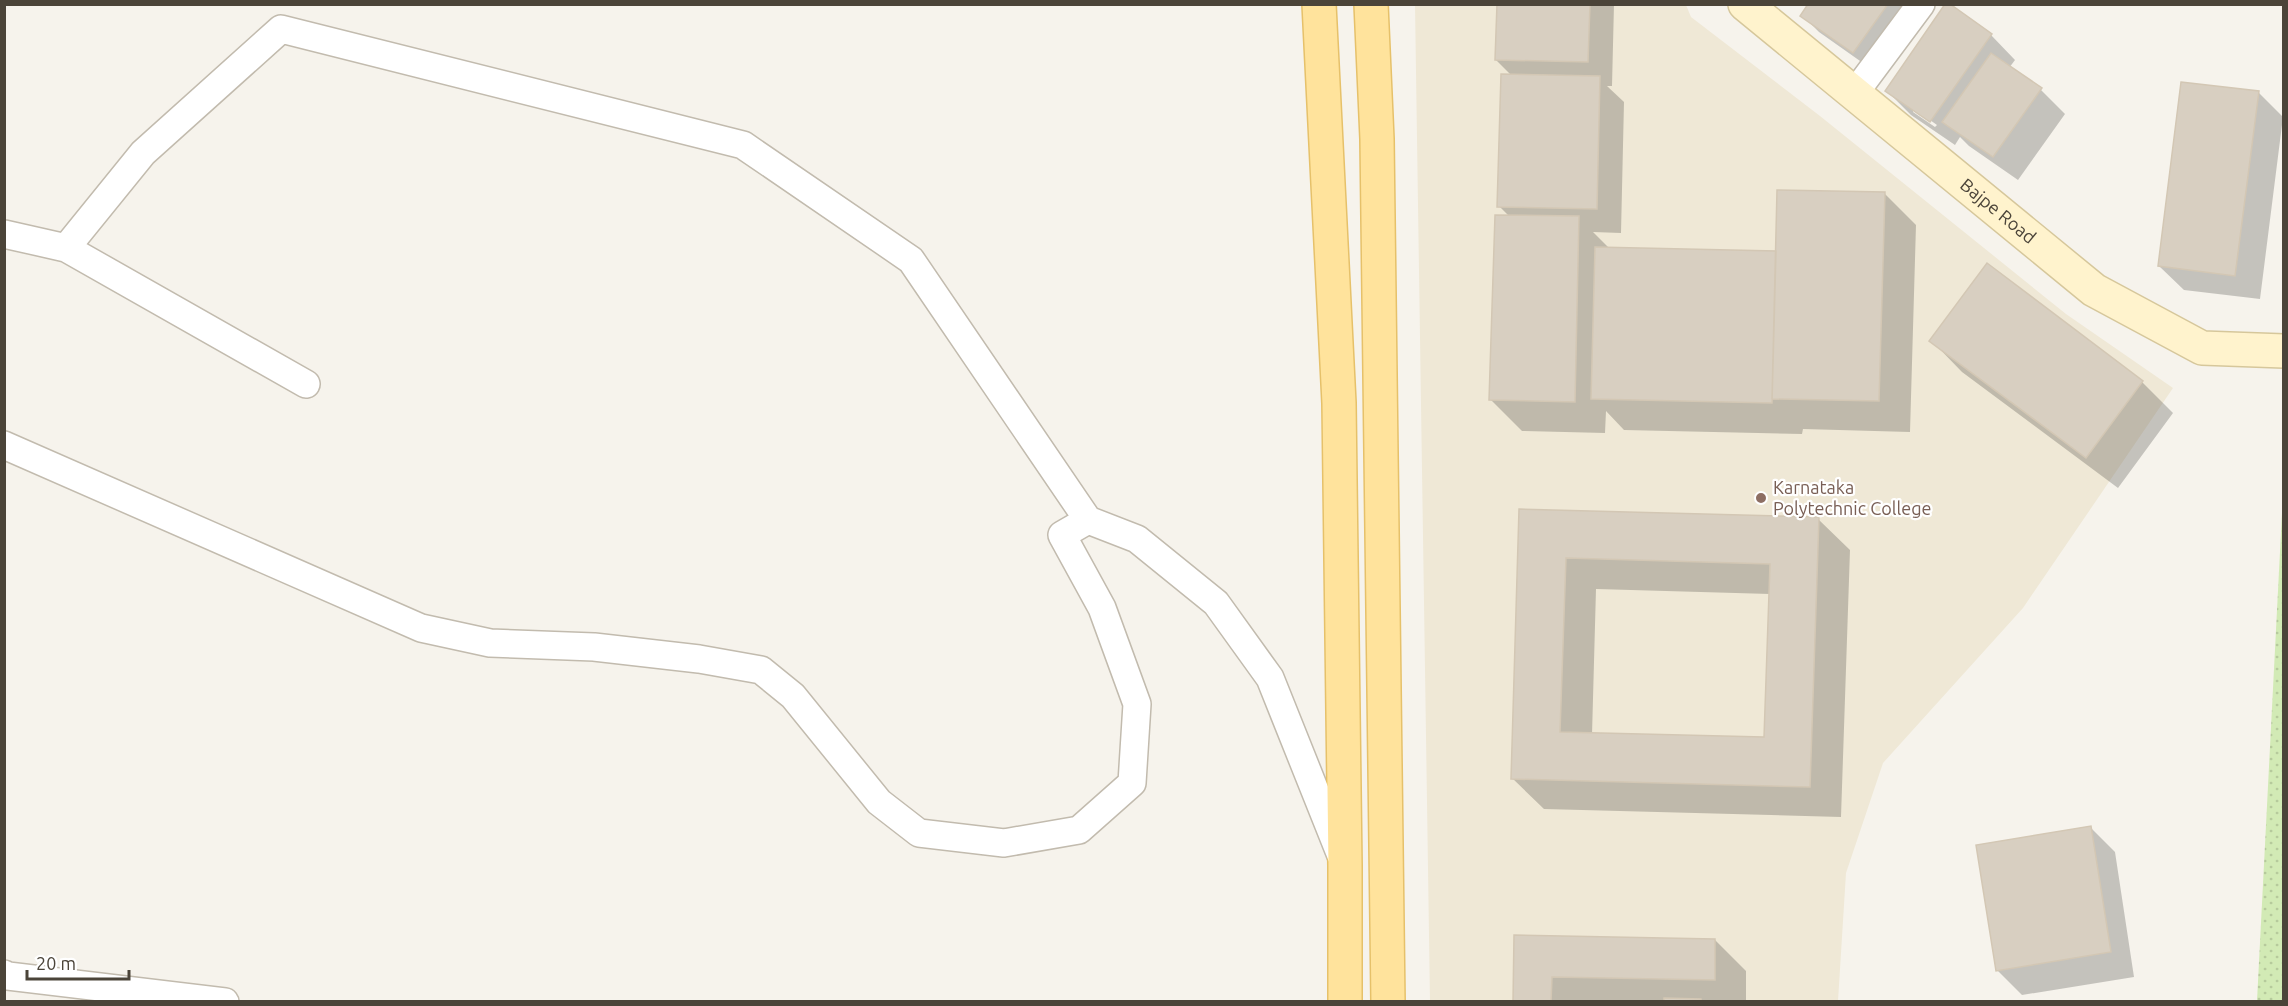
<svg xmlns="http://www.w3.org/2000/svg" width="2288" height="1006" viewBox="0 0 2288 1006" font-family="Ubuntu,sans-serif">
  <defs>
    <pattern id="grass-dots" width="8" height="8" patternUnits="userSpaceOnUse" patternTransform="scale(1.5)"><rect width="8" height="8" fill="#d2eab5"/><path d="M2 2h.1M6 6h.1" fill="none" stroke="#b6ca9c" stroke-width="1.8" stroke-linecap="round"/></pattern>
  </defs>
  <rect width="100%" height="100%" fill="#f6f3ec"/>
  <!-- education -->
  <path fill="#efe8d6" d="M1415,5H1686L1691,17L1820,116L2066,314L2173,388L2023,608L1883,763L1846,873L1838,1001H1430Z"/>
  <!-- grass -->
  <path fill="url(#grass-dots)" d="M2283,493V1001H2257Z"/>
  <!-- shadow -->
  <path fill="#0003" fill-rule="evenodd" d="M1498,4H1614L1612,86H1607L1624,102L1621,233L1593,232L1610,249L1777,252L1885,194L1916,225L1910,432L1803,429L1802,434L1624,430L1606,411L1605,433L1522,431L1491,400L1509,216L1499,206L1512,76L1496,60Z
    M1809,4H1908L1870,68L1819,32L1802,15Z
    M1991,35L2015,60L2009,68L2041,90L2065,114L2018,180L1969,146L1960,137L1955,145L1911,115L1887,91ZM1913,108L1937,125L1935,127L1913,112Z
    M2259,93L2283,117L2260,299L2184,290L2159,266Z
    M1931,340L2142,382L2173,413L2118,488L1962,372Z
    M1521,511L1818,519L1850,550L1841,817L1544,809L1512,778ZM1596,589L1770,594L1766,739L1592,735Z
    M2091,828L2115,852L2134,977L2022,995L1997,970Z
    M1516,937L1715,940L1746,971V1002H1515Z"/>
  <!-- building -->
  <path fill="#d8cfc1" stroke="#d3c7b4" stroke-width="1.5" fill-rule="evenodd" d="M1497,4H1590L1588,62L1495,60Z
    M1808,4H1888L1853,53L1800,16Z
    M1945,4H1950L1992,34L1930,122L1885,91Z
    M1991,53L2042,88L1993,157L1942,122Z
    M1501,74L1600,76L1597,209L1497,207Z
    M2181,82L2259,91L2235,276L2158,266Z
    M1777,190L1885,192L1879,401L1772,399Z
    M1495,215L1579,216L1575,402L1489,400Z
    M1595,247L1776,251L1772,403L1591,399Z
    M1987,263L2143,381L2086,458L1929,341Z
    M1519,509L1819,517L1810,787L1511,779ZM1566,558L1770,564L1764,737L1560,732Z
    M2091,826L2111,952L1996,971L1976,845Z
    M1514,935L1715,939V980L1552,977L1551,1002H1513Z
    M1664,998L1701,999V1002H1664Z"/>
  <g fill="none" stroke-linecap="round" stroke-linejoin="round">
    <!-- street casing -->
    <g stroke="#c2bbae" stroke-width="30">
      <path id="street" d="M1854,94L1921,4
        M4,234L66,248L143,153L281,29L743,145L911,260L1088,520
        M66,248L306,384
        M4,445L421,628L490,643L594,647L699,659L761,670L793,696L879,802L919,833L1004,843L1079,830L1132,783L1137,704L1102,608L1062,535L1088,520L1137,539L1216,603L1270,678L1342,858
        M4,974L8,976L225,1002"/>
    </g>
    <!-- secondary casing -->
    <g stroke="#d6c79b" stroke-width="36">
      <g id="secondary">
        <path id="s1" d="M1745,4L2094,290L2202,348L2284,351"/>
      </g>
    </g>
    <!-- primary casing -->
    <g stroke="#e6c16a" stroke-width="36">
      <path id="primary" d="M1319,4L1339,403L1345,866V1002
        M1371,4L1377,139L1388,1002"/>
    </g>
    <!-- street -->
    <use href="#street" stroke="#fff" stroke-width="27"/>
    <!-- secondary -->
    <use href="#secondary" stroke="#fff3cd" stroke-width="33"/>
    <!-- primary -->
    <use href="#primary" stroke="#ffe39c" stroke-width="33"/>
  </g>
  <!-- markers -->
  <circle fill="#8d6e63" stroke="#fff" stroke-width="2" cx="1761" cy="498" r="6"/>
  <g text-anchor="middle" stroke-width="4.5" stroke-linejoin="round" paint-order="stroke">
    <!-- street labels -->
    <g font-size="18" fill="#4b4439" stroke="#fff">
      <text dy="6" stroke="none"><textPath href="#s1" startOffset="327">Bajpe Road</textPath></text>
    </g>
    <!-- education labels -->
    <g font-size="18" fill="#785e54" stroke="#fff" text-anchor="start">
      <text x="1773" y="494">Karnataka<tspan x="1773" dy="21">Polytechnic College</tspan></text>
    </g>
  </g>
  <!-- border -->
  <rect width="2288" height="1006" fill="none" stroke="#4b4439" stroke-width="12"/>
  <!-- scale -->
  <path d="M27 970v9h102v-9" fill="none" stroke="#4b4439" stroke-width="3"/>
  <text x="36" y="970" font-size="18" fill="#4b4439" stroke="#ffffff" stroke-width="4.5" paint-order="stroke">20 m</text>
</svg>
